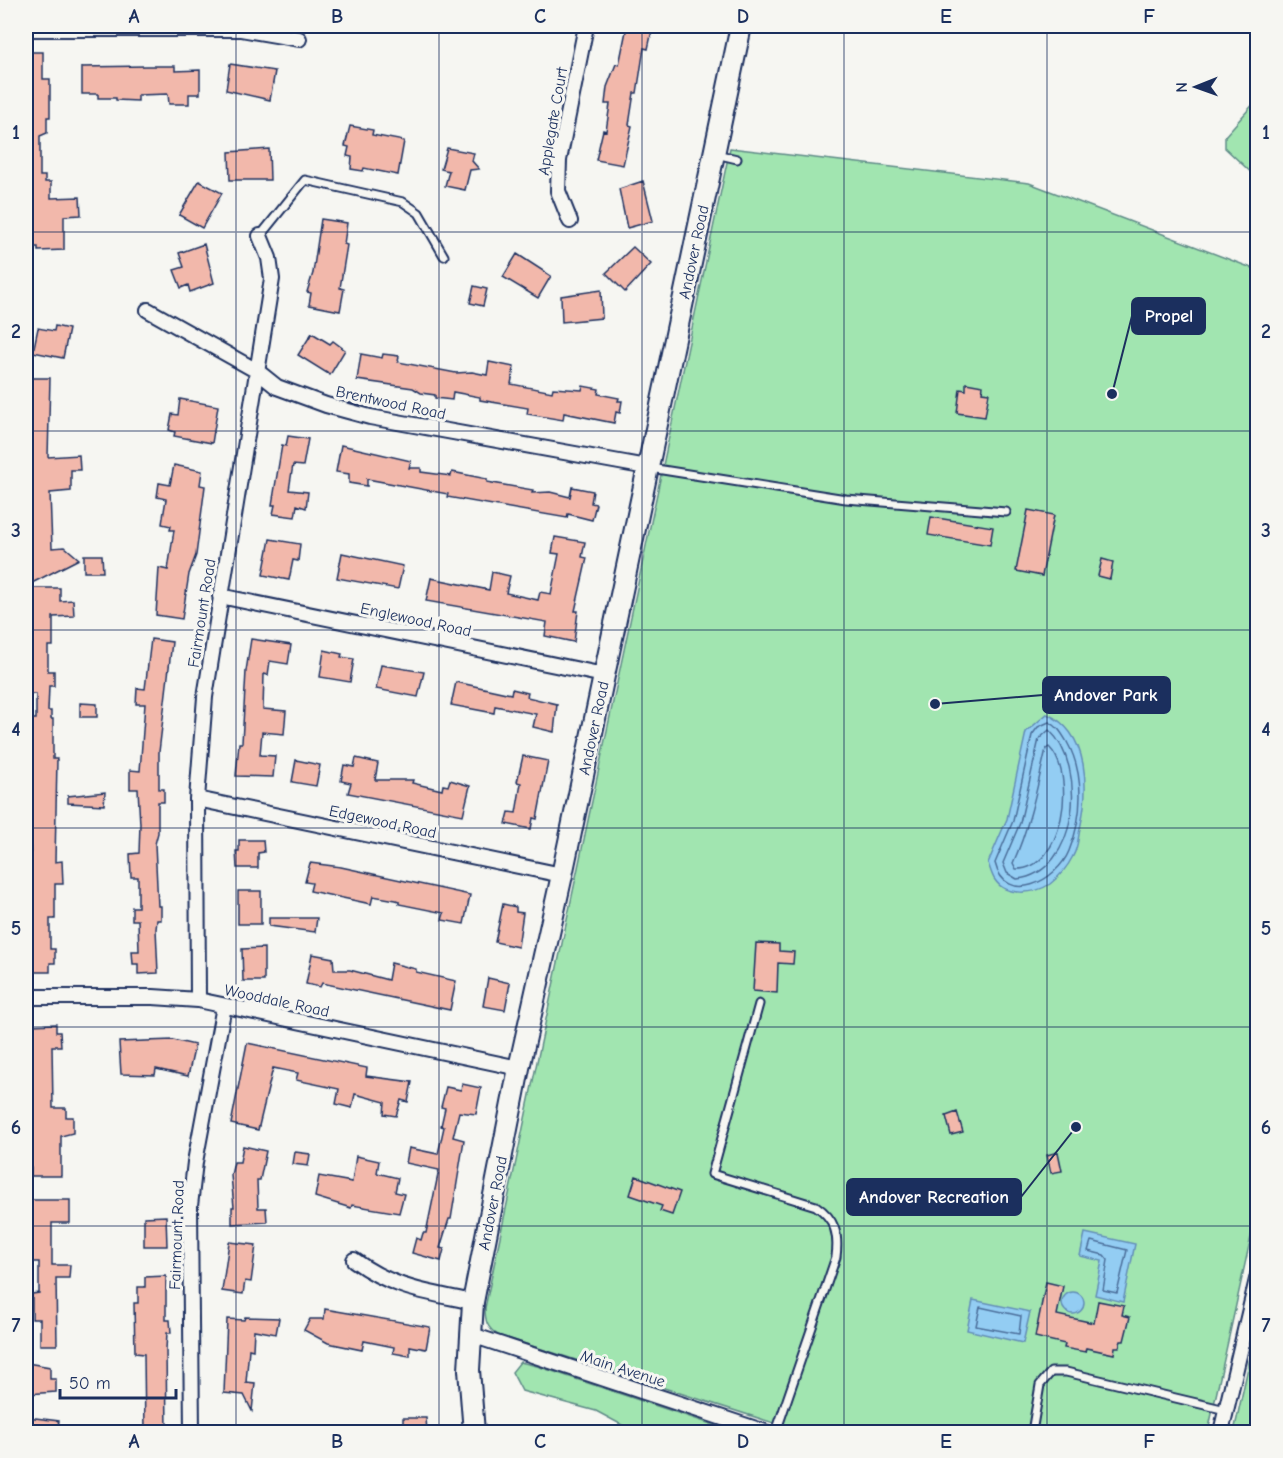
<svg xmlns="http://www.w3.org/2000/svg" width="1283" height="1458" viewBox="0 0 1283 1458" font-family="'Comic Neue',sans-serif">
  <rect width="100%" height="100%" fill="#f6f6f2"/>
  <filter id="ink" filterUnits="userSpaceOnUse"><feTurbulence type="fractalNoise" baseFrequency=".0167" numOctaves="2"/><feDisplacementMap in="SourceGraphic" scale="12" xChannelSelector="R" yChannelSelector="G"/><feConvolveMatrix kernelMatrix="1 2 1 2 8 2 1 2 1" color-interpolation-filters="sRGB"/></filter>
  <g filter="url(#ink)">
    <!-- green -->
    <path fill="#a1e5b0" stroke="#5e8a87" stroke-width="1.5" d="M1257,100V178L1225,148V136Z
      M730,148L1029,183L1257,270L1258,1205L1208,1432H802L498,1335C487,1328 485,1321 485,1308Z
      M1257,1326V1432H1234Z
      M520,1362L537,1366L735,1432H635L596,1411L522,1391L512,1372Z"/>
    <!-- water -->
    <path fill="#93cdf3" stroke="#638eb7" stroke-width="1.5" d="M1047,714C1090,733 1089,790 1080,829C1078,838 1078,848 1073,856C1068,866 1059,877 1050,884C1035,894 1006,897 995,880C992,876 990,868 988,863L1007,819L1026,732Z
      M1085,1233L1135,1244L1123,1302L1095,1295L1102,1261L1080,1256Z
      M1062 1303a11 11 0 1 1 22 0a11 11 0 1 1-22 0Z
      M973,1300L1030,1312L1023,1343L967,1330Z"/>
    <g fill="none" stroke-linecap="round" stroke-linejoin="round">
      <!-- shore -->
      <path stroke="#4b6e9a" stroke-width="1.5" d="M1049,722C1058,726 1062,734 1067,742C1085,774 1083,817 1069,851C1057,881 1006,907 995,863L1013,821L1032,735L1038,727Z
        M1049,730C1088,766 1079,873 1017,879L1007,873L1003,863L1020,823L1039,739Z
        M1049,747C1077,774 1064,870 1016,869L1013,863C1029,828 1037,788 1046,749Z
        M1091,1241L1127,1250L1117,1293L1103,1290L1108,1260L1104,1255L1088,1251Z
        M980,1307L1021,1316L1019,1334L976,1326Z"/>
    </g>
    <!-- building -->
    <path fill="#f2b8ab" stroke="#1b2f5e" stroke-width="1.5" d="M627,26H653L648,49L644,48L637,93H634L629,125L632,126L623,165L596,160L603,130L606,131L610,104H605L607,87L616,64L619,65Z
      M26,52H43V79H50V117H47V133L40,136V176H45V182H51V198L80,197L81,215L64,216V250L38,251V247H29V238H26Z
      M230,64L275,71L270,100L226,90Z
      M147,66H175V71L200,70V94H189V104H169L168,94L138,95V101L116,100V98H98V94H82V67Z
      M350,126L373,130L372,135L404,141L398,175L364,168L363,171L351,169L352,157L347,156L349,147L345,146Z
      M447,148L474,153L472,161L479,169L470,170L465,190L445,186L449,171L441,169Z
      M269,149L270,180H230L229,152Z
      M199,181L222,193L202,228L179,215Z
      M643,181L653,221L627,228L619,189Z
      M321,219L347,223L344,244L347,245L340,288L344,289L340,311L309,305L311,293L307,292L313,273Z
      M204,244L214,283L190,292L188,285L181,288L174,270L184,267L179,253Z
      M633,247L651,264L625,292L606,273Z
      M517,254L551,276L538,298L503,277Z
      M474,286L487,289L483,306L470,303Z
      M601,290L602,318L562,322L561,296Z
      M55,326L69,329L63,358L33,352L38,328L54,331Z
      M312,333L330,344L333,341L345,350L330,375L298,355Z
      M361,354L382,358L383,354L399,356L398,362L456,373L472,372L487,375L489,362L514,367L511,384L552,392L553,388L582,390L583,386L599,389L598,394L619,398L618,401H622L620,413L616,412L614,423L564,413L563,420L527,414L528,408L480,400V397L453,392L452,400L435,398V395L421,393L413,388L357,380Z
      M30,378H50L48,457L79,455L80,470H71V491L50,493L52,548L65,547L79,559L28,585V571H26V549H28L26,510V484L28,478H31L30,451H26L27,393Z
      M966,383L983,386L982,392L989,393L985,417L957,413L960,389L966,390Z
      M180,399L218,406L212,443L174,436L175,432L169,430L172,414L178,415Z
      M288,436L308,439L303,466L293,465L289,490L308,492L306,508L297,505L295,517L273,514L275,505H272L282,445L286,446Z
      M341,445L411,461L409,468H421V472L451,476L452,472L487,479V482L533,490L532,493L550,492L570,497L572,487L593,491L591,503L596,504L592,520L568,514L567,518L447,497L448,494L367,479V486L349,483V474L336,472Z
      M174,465L202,471L200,485L205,486L196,555L189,574L182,619L156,615L159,568L168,570L174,530H170L171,526L162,524L166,499L157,497L159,483L170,485Z
      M1028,510L1054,515L1042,576L1016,571Z
      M931,517L993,527L990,545L928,535Z
      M555,537L585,542L582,557L587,558L575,611H578L574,642L545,636L547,622L426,601L431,578L489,590L492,572L510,576L506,593L538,600L540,592L551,594L559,554L552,553Z
      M270,539L300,544L298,561L293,560L289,580L263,575Z
      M342,553L403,566L398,589L337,578Z
      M84,555H102L103,572H84Z
      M1102,559L1113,562L1110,579L1098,576Z
      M28,588H60V601L73,600L74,616L53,617V646H48V671H54V686H49L48,711H51V719H53V759H57L55,862L62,861L63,884H55V919H50V949H55V963H50V972H29L31,870L28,760L29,735L32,729V719H36V694H28Z
      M151,639L172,642L159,752V789H164V802H158V833L155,844L158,906H161V920H157L156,929L158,973L138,974V964H133L132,951H139L138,920H132V907H138V877H131L130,854L139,853L140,824L138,789H130V770L140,771L145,704H136L137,688L145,689Z
      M251,639L291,645L288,664L270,661L268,675L264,674L263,709L286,711L284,734L262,732L260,755L275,756L273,777L236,776L239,743H242L246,671Z
      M324,650L342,654L341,657L354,659L350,682L320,677Z
      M381,665L424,672L418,697L376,689Z
      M456,682L511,694L512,689L528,693L527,697L557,704L554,732L533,727L536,714L495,706L494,713L451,705Z
      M80,703L97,704V717H80Z
      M523,756L548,761L537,819L533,818L531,829L506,824L509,812L516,813L521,783L517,782Z
      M356,758L378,763L375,780H413L412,783L442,790L443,785L448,786L450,780L470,786L463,815L348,793L351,783L341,781L344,765L354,767Z
      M296,760L320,765L316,786L292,782Z
      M105,792L104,805L68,803V796Z
      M239,840H263L264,852L258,853V868H237L236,851H239Z
      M310,863L341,867L470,895L464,924L442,920L444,913L399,904V901L396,900L373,896L371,904L310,891L312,883L305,882Z
      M238,891H261V924H238Z
      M503,904L516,907V912L523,913L518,947L495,942Z
      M269,918H317L315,932L269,926Z
      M756,943L779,944V951L794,952L793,964L778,963L777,993L753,991Z
      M264,948V981H243L242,949Z
      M312,954L333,958L334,970H350L388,980L391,963L416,969V972L456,981L450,1010L322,983L320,987L306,984Z
      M488,978L510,983L505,1010L483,1006Z
      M56,1024V1032H60L61,1046H52L53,1108H66V1117H73V1133L61,1136V1176H31V1167H26V1153H31V1025Z
      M173,1040L195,1045L188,1076L156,1069L155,1075L121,1074L119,1042Z
      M247,1043L367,1068L366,1076L412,1082L408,1102L401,1100L396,1116L384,1114L385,1102L355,1094L352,1108L336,1104L339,1089L296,1080L298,1073L273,1068L258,1130L231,1124Z
      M462,1084L481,1088L476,1114L459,1112L453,1137L464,1140L451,1219H449L440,1248L444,1249L441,1261L412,1253L416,1238L421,1240L423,1233H426L439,1170L406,1163L409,1148L438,1154L444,1127L441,1126L445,1108L441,1107L446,1087L461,1090Z
      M957,1112L963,1132L951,1135L946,1116Z
      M243,1146L266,1151L260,1180H257L258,1208H266L267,1222L232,1224V1207H234L231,1175L234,1162H240Z
      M295,1152L310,1154L308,1166L293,1164Z
      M1058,1152L1062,1171L1051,1173L1047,1155Z
      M356,1156L379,1161L377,1173L398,1178L395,1192L404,1194L399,1213L352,1205L351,1208L315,1197L319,1176L352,1182Z
      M636,1176L680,1192L672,1215L660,1211L662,1206L630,1195Z
      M31,1200H70V1223H52V1265H70L69,1278H56L57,1345H40V1319H32V1294L39,1293V1262H30Z
      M166,1216L167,1246H144V1217Z
      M229,1242L256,1245L251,1282L245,1281L243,1294L222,1291Z
      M166,1276V1320H170L171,1333H167L166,1349L167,1432H145L144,1354L135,1353L134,1303H138V1287H145V1277Z
      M1046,1282L1063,1286L1057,1315L1094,1323L1098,1301L1124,1306L1122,1315L1130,1317L1124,1341H1121L1119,1347H1115L1114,1354L1086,1348L1085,1352L1064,1348L1065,1344L1035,1337Z
      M325,1309L430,1327L426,1349L410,1346V1356L393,1353L394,1347L364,1341L362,1350L328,1343L304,1330L310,1319H324Z
      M245,1317L279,1318L276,1334L254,1330L253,1350L249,1349L246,1382L255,1383L252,1411L244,1395L224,1393L227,1319L244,1320Z
      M27,1363L50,1367V1379H56V1392L27,1394Z
      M27,1417L59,1421L57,1432H26Z
      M403,1418H426L427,1432H403Z"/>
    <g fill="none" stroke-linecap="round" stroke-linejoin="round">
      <!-- lane casing -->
      <g stroke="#1b2f5e" stroke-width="11">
        <path id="lane" d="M716,154L737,159
          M260,236L305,180L403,202L419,213L444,256
          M650,468L846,499L1006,512
          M759,1004L712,1174L816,1206C835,1219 839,1234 836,1257L776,1432
          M1032,1432L1040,1385L1051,1372H1066L1226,1410"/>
      </g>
      <!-- street casing -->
      <g stroke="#1b2f5e" stroke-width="18">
        <path id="street" d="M26,29H241L299,39
          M570,221L558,191L559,160L586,26
          M148,310L257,371L277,387L326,405L370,417L647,467
          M220,596L604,675
          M197,799L562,875
          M26,997H153L198,1000L519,1068
          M198,1000L197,799L205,697L272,279L269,258L260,236
          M354,1260C393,1289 427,1292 473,1302
          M469,1334L765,1432
          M192,1432L190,1206L195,1162L224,1006
          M1221,1432L1258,1275"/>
      </g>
      <!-- secondary casing -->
      <g stroke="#1b2f5e" stroke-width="24">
        <path id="secondary" d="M474,1432L469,1370L473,1302L519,1068L562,875L741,26"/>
      </g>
      <!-- lane -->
      <use href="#lane" stroke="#f6f6f2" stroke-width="7"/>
      <!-- street -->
      <use href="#street" stroke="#f6f6f2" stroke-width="14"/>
      <!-- secondary -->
      <use href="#secondary" stroke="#f6f6f2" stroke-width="20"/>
    </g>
  </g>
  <!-- grid -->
  <path fill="none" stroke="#1b2f5e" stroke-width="1.5" stroke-opacity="0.55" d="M236,26V1432M439,26V1432M642,26V1432M844,26V1432M1047,26V1432M26,232H1258M26,431H1258M26,630H1258M26,828H1258M26,1027H1258M26,1226H1258"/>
  <g text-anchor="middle" stroke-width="6" stroke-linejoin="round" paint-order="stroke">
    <!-- street labels -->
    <g font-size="16" fill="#1b2f5e" stroke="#f6f6f2">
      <text transform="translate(552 121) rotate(-80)" y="6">Applegate Court</text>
      <text transform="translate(693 252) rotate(-78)" y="6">Andover Road</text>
      <text transform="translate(391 402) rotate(12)" y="6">Brentwood Road</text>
      <text transform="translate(201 613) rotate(-81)" y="6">Fairmount Road</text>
      <text transform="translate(416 619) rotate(12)" y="6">Englewood Road</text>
      <text transform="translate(593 728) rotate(-78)" y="6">Andover Road</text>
      <text transform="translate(383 821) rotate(12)" y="6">Edgewood Road</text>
      <text transform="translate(277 1000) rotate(12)" y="6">Wooddale Road</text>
      <text transform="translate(492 1203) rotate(-79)" y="6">Andover Road</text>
      <text transform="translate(176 1235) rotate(-88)" y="6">Fairmount Road</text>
      <text transform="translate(623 1368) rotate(18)" y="6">Main Avenue</text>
    </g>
  </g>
  <!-- callouts -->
  <path fill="none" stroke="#1b2f5e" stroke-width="2" d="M1112 394L1132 316M935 704L1043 695M1076 1127L1021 1197"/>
  <g fill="#1b2f5e" stroke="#f6f6f2" stroke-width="2">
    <circle cx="1112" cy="394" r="6"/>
    <circle cx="935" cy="704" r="6"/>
    <circle cx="1076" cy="1127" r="6"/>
  </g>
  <g fill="#1b2f5e" stroke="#1b2f5e" stroke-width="2">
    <rect x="1132" y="298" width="73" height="36" rx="6"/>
    <rect x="1043" y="677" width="127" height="36" rx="6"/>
    <rect x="847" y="1179" width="174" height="36" rx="6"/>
  </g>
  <g font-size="18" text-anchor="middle" font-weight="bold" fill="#fff">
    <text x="1169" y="322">Propel</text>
    <text x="1106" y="701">Andover Park</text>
    <text x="934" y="1203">Andover Recreation</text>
  </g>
  <!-- margin -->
  <rect width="1283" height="1458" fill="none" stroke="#f6f6f2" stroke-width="66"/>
  <!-- north arrow -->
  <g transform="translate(1196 87) rotate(269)" stroke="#f6f6f2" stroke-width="4.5" paint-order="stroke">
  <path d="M0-4.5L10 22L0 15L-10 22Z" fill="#1b2f5e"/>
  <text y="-9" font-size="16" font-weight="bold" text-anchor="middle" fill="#1b2f5e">N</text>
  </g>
  <!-- scale -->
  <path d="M60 1389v9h116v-9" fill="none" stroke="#1b2f5e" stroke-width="3"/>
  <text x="69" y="1389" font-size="18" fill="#1b2f5e" stroke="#f6f6f2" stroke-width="4.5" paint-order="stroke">50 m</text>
  <rect x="33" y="33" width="1217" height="1392" fill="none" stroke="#1b2f5e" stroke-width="2"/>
  <g font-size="20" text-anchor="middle" font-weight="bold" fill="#1b2f5e">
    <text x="134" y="23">A</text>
    <text x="337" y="23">B</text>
    <text x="540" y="23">C</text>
    <text x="743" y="23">D</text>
    <text x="946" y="23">E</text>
    <text x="1149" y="23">F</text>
    <text x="16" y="139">1</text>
    <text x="1266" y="139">1</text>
    <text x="16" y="338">2</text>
    <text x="1266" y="338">2</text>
    <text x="16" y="537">3</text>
    <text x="1266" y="537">3</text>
    <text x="16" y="736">4</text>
    <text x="1266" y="736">4</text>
    <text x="16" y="935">5</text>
    <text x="1266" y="935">5</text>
    <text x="16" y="1134">6</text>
    <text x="1266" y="1134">6</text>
    <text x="16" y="1332">7</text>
    <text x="1266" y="1332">7</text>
    <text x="134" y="1448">A</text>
    <text x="337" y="1448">B</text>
    <text x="540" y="1448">C</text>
    <text x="743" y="1448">D</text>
    <text x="946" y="1448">E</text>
    <text x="1149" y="1448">F</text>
  </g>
</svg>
